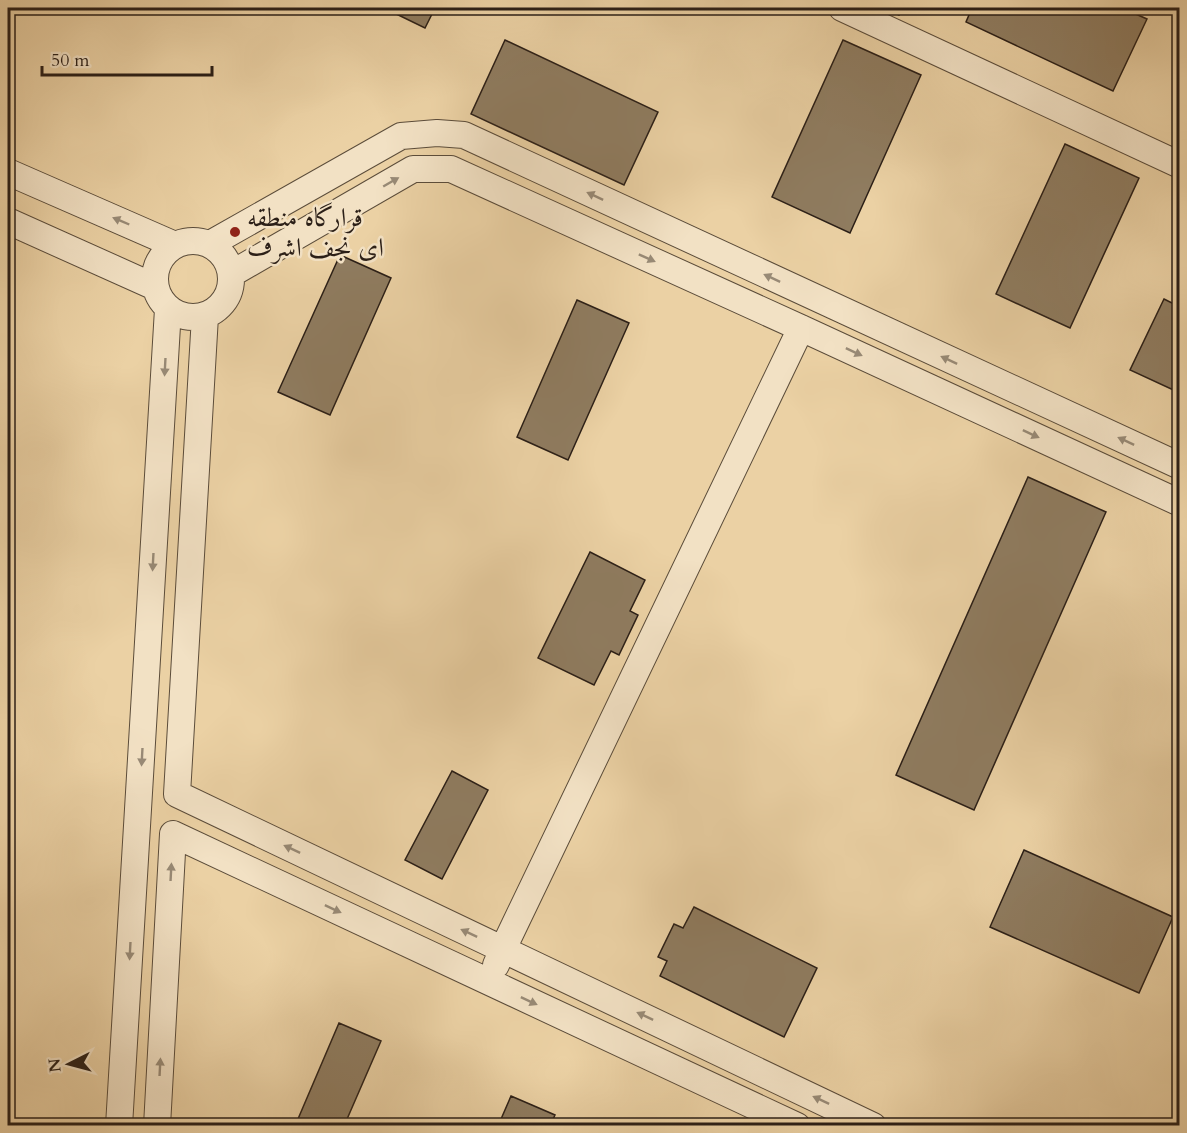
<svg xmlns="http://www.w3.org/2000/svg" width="1187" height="1133" viewBox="0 0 1187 1133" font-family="Cardo,Amiri,serif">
  <rect width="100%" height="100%" fill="#ebd1a4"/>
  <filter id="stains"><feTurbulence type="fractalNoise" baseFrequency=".00333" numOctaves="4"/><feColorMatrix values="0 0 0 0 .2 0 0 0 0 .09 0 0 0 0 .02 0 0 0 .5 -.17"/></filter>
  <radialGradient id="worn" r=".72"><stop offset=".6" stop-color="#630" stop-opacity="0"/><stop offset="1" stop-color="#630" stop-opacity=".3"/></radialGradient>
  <!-- building -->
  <path fill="#8f7c60" stroke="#2b1f17" stroke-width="1.5" d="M384,8H435L425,28Z
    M883,8H903L899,15Z
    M972,8H1122L1147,19L1113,91L966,22Z
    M505,40L658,112L624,185L471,114Z
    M843,40L921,75L850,233L772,197Z
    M1065,144L1139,178L1070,328L996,294Z
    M340,255L391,278L330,415L278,392Z
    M1164,299L1180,307V393L1130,370Z
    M577,300L629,323L568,460L517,437Z
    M1028,477L1106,512L974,810L896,775Z
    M590,552L645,580L630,611L638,615L619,655L611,651L594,685L538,658Z
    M452,771L488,790L442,879L405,860Z
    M1024,850L1173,917L1139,993L990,927Z
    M694,907L817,968L784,1037L660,976L667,961L658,957L674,924L683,928Z
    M339,1023L381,1041L344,1126H295Z
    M511,1096L555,1115L550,1126H498Z"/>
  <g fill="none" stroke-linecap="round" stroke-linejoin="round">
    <!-- minor casing -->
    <g stroke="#5b4c3a" stroke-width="28">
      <path id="minor" d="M842,8L1180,165
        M8,172L175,245
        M8,221L155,287
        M155 279a38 38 0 1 1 76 0a38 38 0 1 1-76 0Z
        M210,244L401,136L437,133L464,135L1180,466
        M231,274L413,169H451L801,328L1180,503
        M205,316L177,794L873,1126
        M496,965L503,949L801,328
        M119,1126L168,309
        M157,1126L173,834L797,1126"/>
    </g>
    <!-- minor -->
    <use href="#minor" stroke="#f2e1c4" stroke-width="26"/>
  </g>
  <!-- one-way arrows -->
  <defs><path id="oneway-solid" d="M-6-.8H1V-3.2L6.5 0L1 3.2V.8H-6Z" transform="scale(1.5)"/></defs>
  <g fill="#988a76">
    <use href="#oneway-solid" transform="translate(391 182) rotate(-30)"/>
    <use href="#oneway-solid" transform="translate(595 196) rotate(-155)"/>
    <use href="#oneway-solid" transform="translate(121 221) rotate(-157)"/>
    <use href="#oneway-solid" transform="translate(647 258) rotate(24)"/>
    <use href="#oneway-solid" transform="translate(772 278) rotate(-155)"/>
    <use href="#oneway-solid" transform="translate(854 352) rotate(25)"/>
    <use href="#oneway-solid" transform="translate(949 360) rotate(-155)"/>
    <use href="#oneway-solid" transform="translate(165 367) rotate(93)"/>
    <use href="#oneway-solid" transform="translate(1031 434) rotate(25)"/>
    <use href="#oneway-solid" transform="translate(1126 441) rotate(-155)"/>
    <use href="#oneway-solid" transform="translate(153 562) rotate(93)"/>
    <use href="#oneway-solid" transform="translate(142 757) rotate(93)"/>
    <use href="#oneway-solid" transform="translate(292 849) rotate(-155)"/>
    <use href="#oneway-solid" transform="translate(171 872) rotate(-87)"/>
    <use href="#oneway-solid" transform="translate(333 909) rotate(25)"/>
    <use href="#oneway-solid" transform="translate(469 933) rotate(-155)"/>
    <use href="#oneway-solid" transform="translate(130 951) rotate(93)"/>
    <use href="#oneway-solid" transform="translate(529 1001) rotate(25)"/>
    <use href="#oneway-solid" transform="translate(645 1016) rotate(-155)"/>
    <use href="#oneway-solid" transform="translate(160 1067) rotate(-87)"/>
    <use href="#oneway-solid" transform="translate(821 1100) rotate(-155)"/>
  </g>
  <!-- markers -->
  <circle fill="#8f2418" stroke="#f2e1c4" stroke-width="2" cx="235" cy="232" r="6"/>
  <g text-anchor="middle" stroke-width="5" stroke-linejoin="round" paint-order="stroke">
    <!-- poi labels -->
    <g font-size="26" fill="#2b1f17" stroke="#f2e1c4" text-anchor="start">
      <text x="247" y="226">قرارگاه منطقه<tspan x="247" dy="30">ای نجف اشرف</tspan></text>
    </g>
  </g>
  <!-- margin -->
  <rect width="1187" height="1133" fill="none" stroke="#ebd1a4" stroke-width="30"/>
  <rect x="9" y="9" width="1169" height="1115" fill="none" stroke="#2b1f17" stroke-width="3"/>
  <rect x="15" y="15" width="1157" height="1103" fill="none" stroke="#2b1f17" stroke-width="1.5"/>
  <!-- north arrow -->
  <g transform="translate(69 1064) rotate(264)" stroke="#f2e1c4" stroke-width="4.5" paint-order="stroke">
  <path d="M0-4.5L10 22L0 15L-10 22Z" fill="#2b1f17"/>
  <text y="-9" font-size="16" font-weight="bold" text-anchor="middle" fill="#2b1f17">N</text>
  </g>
  <!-- scale -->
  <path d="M42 66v9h170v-9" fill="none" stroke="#2b1f17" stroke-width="3"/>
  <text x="51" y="66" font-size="18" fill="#2b1f17" stroke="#f2e1c4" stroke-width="4.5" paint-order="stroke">50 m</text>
  <rect width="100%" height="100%" filter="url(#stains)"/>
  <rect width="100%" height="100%" fill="url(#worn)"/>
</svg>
